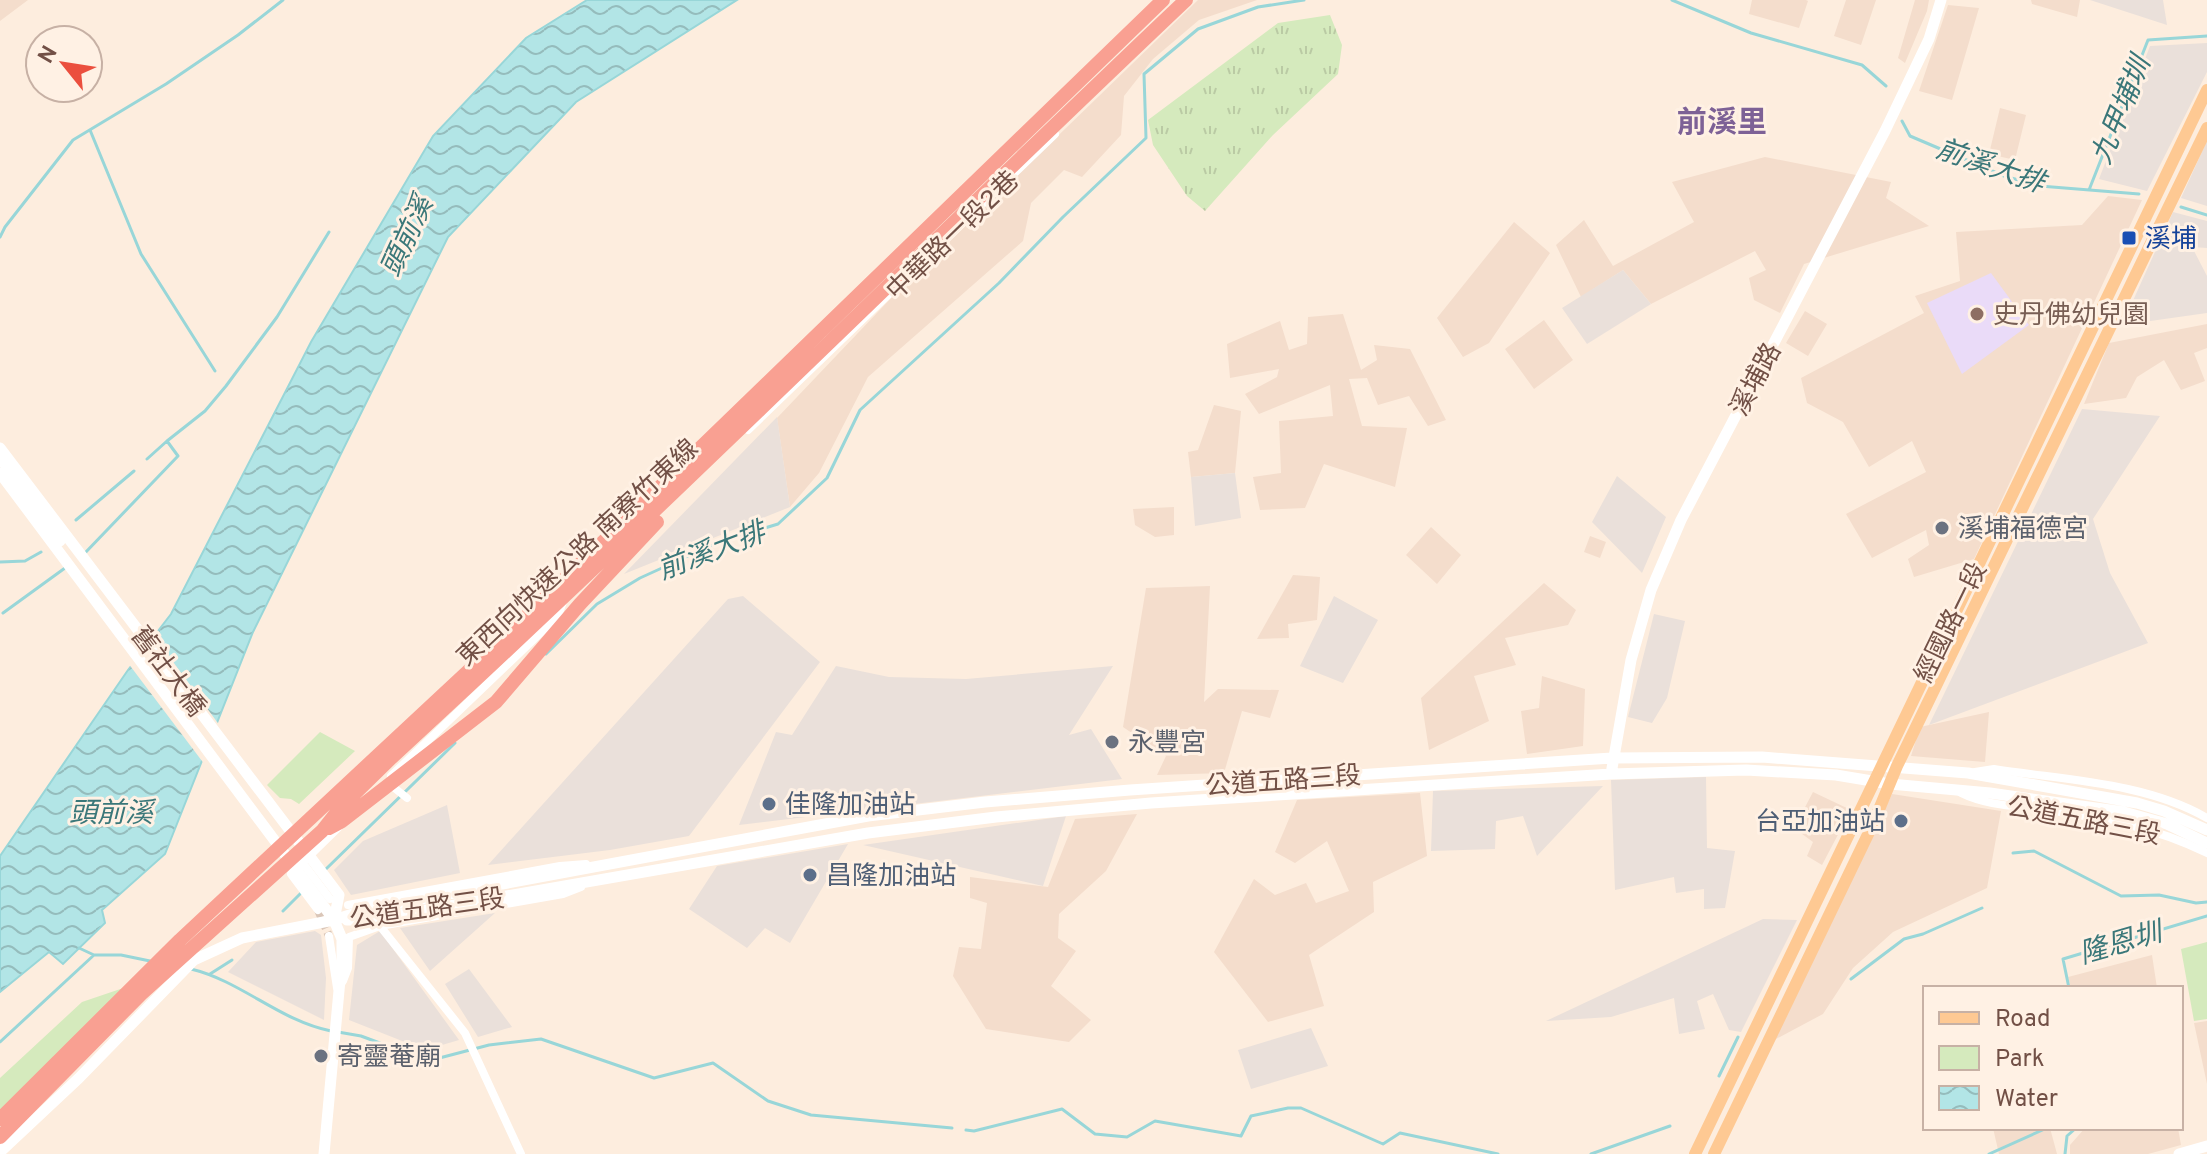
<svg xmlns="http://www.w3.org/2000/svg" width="2207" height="1154" viewBox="0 0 2207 1154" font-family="Overpass,'Noto Sans TC',sans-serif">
  <defs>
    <pattern id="grass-tufts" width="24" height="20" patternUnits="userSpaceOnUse" patternTransform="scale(2)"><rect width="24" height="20" fill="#d5eabd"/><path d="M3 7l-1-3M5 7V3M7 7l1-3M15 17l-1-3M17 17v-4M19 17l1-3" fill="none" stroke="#bacaa4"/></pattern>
    <pattern id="water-waves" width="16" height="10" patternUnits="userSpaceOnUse" patternTransform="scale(2)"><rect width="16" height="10" fill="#b2e5e6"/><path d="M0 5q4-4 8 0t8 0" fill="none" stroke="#95bcbc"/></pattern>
  </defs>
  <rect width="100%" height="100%" fill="#fdedde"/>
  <!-- residential -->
  <path fill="#f4ddcc" d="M0,0H28L0,21Z
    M1198,0H1257L1199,20L1153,59L1124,96L1121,135L1082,177L1064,170L1031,203L1023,241L868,377L819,473L790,507L777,418L896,293Z
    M1752,0H1806L1808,1L1799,28L1749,14Z
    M1846,0H1876L1861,45L1834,36Z
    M1915,0H1929L1927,11L1905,63L1898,58Z
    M2031,0H2080L2077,17L2032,4Z
    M1948,5L1979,8L1952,100L1919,91Z
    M2000,108L2026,115L2015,160L1989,154Z
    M1765,157L1891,182L1886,198L1929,226L1804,264L1780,313L1754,300L1749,278L1766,270L1755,251L1651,304L1623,270L1581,297L1556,245L1584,220L1613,266L1694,222L1672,182Z
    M2108,196L2142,200L1974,559L1914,577L1908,559L1929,545L1926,530L1872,558L1846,514L1926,472L1912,441L1869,467L1843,422L1807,403L1801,378L1924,313L1915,296L1960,281L1956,232L2082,225Z
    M1514,222L1550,253L1489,343L1463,357L1437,318Z
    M1805,311L1827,324L1808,356L1786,343Z
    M1343,314L1361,370L1377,360L1374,345L1410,349L1446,420L1428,426L1409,396L1378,405L1367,378L1349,379L1362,426L1407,428L1395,487L1324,464L1305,508L1260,510L1253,477L1281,473L1279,421L1333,416L1330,385L1259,414L1245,394L1277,377L1279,369L1230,378L1227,344L1280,321L1289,350L1307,344L1308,317Z
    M1544,320L1573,360L1534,389L1505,349Z
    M2207,324V348L2194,353L2205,381L2181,390L2164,360L2137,377L2126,398L2084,404L2109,343Z
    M1214,405L1241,411L1235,473L1191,477L1188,452L1198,450Z
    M1174,507V535L1155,537L1135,525L1133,509Z
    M1431,527L1461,555L1437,584L1406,555Z
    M1590,536L1606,542L1600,558L1584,552Z
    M1293,575L1320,577L1317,620L1288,624L1289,638L1257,639Z
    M1544,583L1576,610L1568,625L1505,638L1516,665L1474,676L1489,721L1429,750L1421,698Z
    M1210,586L1204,702L1218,689L1279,690L1270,718L1242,711L1224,773L1157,775L1166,756L1123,727L1146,588Z
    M1542,676L1585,689L1583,746L1527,754L1521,711L1539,708Z
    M1989,712L1985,762L1911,756L1920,727Z
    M1813,792L1851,810L1822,865L1807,856L1813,842L1794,828Z
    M1420,793L1427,856L1373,882L1374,912L1309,955L1324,1006L1268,1022L1214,952L1254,879L1275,895L1306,883L1316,903L1349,891L1327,841L1295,863L1275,852L1297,800Z
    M1892,794L2001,811L1987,888L1893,932L1853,968L1823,1014L1774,1040Z
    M1137,814L1106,871L1059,914L1058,938L1076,951L1051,986L1091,1020L1069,1042L986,1029L953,976L959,947L981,949L987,903L970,898V877L1048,887L1075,819Z
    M2152,955L2157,988H2071L2068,977Z
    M2207,1021V1084L2194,1023Z
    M1993,1128H2050L2057,1154H1999Z
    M2085,1128H2178L2181,1145L2148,1154H2070V1145Z"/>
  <!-- industrial -->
  <path fill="#eae0da" d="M2090,0H2163L2167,25Z
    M2207,43V72L2147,191L2099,179L2150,46Z
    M2207,141V206L2181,198Z
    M2173,212L2207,221V248L2192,247L2207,276V313L2122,325Z
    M1623,270L1651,304L1587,344L1562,308Z
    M2082,409L2160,416L2093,519L2110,573L2148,643L1929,725Z
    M777,417L790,507L624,574Z
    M1235,473L1241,518L1195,526L1191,477Z
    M1617,476L1666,517L1642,573L1592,522Z
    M743,596L820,662L689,836L610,850L488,865L728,599Z
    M1334,596L1378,620L1343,683L1300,666Z
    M1654,614L1685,621L1667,698L1652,723L1628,717Z
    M836,666L889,677L966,679L1113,666L1069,735L1091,729L1122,779L739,825L776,732L792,735Z
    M1706,777L1707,848L1735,851L1725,908L1704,909V889L1676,893L1674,877L1615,890L1611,780Z
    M1603,786L1537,856L1523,816L1496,821L1495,849L1431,851L1433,791Z
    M447,805L460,873L351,895L334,870L363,841Z
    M1066,816L1043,886L863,845Z
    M848,844L790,943L765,928L747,948L689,909L717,866Z
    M495,913L430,971L400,928Z
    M1763,919L1797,920L1741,1032L1729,1030L1713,994L1697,1001L1705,1029L1679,1034L1674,998L1611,1017L1546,1021Z
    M315,931L321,935L326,978L324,1020L228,972L256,942Z
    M380,931L459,1040L425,1050L349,1020L357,945Z
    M469,969L512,1027L478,1037L445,984Z
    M1311,1028L1328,1066L1251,1089L1238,1050Z"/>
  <!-- education -->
  <path fill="#eadbf8" d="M1991,273L2029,325L1962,374L1927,303Z"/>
  <!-- grass -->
  <path fill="url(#grass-tufts)" d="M1330,15L1342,45L1338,74L1273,135L1205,211L1187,196L1153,145L1148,120L1278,23Z"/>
  <!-- park -->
  <path fill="#d5eabd" d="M320,732L355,751L299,804L291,799L280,798L267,785Z
    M2207,942V1019L2194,1021L2181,949Z
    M144,981L0,1122V1078L82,1002Z"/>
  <!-- water -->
  <path fill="url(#water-waves)" stroke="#98d6d8" stroke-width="2" d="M587,0H737L576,102L448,237L253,632L165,854L102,910L105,923L63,964L49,952L0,992V856L128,670L171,614L311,342L433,136L526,38Z"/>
  <!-- pier -->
  <path fill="#fdedde" d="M152,633L220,726L205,765L128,663Z"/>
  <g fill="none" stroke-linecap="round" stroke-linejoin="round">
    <!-- stream -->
    <path stroke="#98d6d8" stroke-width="3" d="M1672,0L1751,33L1862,65L1886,86
      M1902,121L1910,136L2004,176L2040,186L2139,194
      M90,130L141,254L215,371
      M2089,190L2148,40L2207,36
      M2181,207L2207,215
      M0,237L5,227L73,140L166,84L238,35L283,0
      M147,459L167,441
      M76,520L134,471
      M84,554L178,456L167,441L205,411L226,386L277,317L329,232
      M0,562L25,561L41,552
      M3,613L65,568
      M546,654L597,604L640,578L719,542L778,524L827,478L860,410L999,283L1063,217L1146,138L1144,74L1198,29L1258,7L1304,0
      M2013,853L2034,851L2121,896L2159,895L2196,903L2207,902
      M326,869L455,743
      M283,911L303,891
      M79,948L94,955
      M191,969C241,981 280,1021 331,1031
      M210,974L232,960
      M1851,979L1904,939L1923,934L1982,908
      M2069,988L2063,959L2207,916
      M338,1032L361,1036L428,1061L489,1045L541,1039L654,1078L713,1063L768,1101L811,1115L952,1128
      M0,1042L94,955H121L150,961
      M1719,1076L1738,1037
      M966,1130L974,1131L1062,1109L1095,1134L1127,1137L1155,1121L1241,1136L1251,1116L1288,1108H1301L1383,1144L1400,1133L1498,1154
      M1591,1154L1670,1126
      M1989,1154L2047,1128
      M2065,1154L2067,1136L2076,1128"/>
    <!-- street-tunnel -->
    <path stroke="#dac6b8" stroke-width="8" stroke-dasharray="8 4" stroke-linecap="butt" d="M318,910L329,936"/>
    <!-- street -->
    <path stroke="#fff" stroke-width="8" d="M748,430L1055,134
      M0,460L61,542
      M1975,772L1994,769C2063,780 2145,782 2207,818
      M391,776L558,616L563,602
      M392,786L407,798
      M1961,793C1987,806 2018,806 2046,810C2103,818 2155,827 2207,853
      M302,862L330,899
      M348,905L560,866L586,864
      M318,910L291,874L338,828
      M380,926L465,1033L521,1154
      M329,936L337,988
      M343,981L348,968L349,937L380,926L563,894L581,887"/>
    <!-- secondary -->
    <path stroke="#fff" stroke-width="11" d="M0,448L339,895L334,920
      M0,473L334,920L342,939V958L324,1154
      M1611,774L1631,660L1651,590L1681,520L1885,131L1929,39L1941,0
      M347,920H369L868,833L996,817L1151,803L1611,774L1746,770L1836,775L1890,784L1990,793L2124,812L2167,824L2207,843
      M0,1152L79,1078L194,960L242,938L334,920L368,909L868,816L985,802L1130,790L1612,758L1762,757L1968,773L2137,803L2164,811L2207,830
      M2179,1154L2207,1146"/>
    <!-- primary -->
    <path stroke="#fec993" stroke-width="12" d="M1695,1154L2207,90
      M1714,1154L1873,824L1897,766L2207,128"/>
    <!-- highway -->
    <path stroke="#f9a092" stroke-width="14" d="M329,828L342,821L496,702L580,604L657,522
      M0,1119L180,940L508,634L1163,0
      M0,1137L141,994L322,831L341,807L391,758C661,510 920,252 1186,0"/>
  </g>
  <!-- markers -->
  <rect fill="#1a4fb4" stroke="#fff1e4" stroke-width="3" x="2121" y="230" width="16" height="16" rx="4"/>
  <circle fill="#8d6e63" stroke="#fff1e4" stroke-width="3" cx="1977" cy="314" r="8"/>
  <g fill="#6b7280" stroke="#fff1e4" stroke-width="3">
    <circle cx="1942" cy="528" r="8"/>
    <circle cx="1112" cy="742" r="8"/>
    <circle cx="321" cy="1056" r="8"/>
  </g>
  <g fill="#5c6f8a" stroke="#fff1e4" stroke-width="3">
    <circle cx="769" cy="804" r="8"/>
    <circle cx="1901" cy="821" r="8"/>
    <circle cx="810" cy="875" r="8"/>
  </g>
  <g text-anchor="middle" stroke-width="6" stroke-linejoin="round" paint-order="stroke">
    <!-- street labels -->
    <g font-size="26" fill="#725046" stroke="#fff1e4">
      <text transform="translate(952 235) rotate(-44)" y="9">中華路一段2巷</text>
      <text transform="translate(1755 379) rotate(-62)" y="9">溪埔路</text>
      <text transform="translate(577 552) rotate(-43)" y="9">東西向快速公路 南寮竹東線</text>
      <text transform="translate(1950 622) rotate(-64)" y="9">經國路一段</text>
      <text transform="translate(169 671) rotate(53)" y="9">舊社大橋</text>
      <text transform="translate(1283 780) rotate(-4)" y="9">公道五路三段</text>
      <text transform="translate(2084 820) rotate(11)" y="9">公道五路三段</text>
      <text transform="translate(427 908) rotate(-8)" y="9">公道五路三段</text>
    </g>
    <!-- transit labels -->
    <g font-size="26" fill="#164399" stroke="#fff1e4" text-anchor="start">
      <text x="2145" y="247">溪埔</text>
    </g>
    <!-- education labels -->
    <g font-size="26" fill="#785e54" stroke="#fff1e4" text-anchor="start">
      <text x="1993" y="323">史丹佛幼兒園</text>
    </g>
    <!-- worship labels -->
    <g font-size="26" fill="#5b616d" stroke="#fff1e4" text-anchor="start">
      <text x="1958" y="537">溪埔福德宮</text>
      <text x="1128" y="751">永豐宮</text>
      <text x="337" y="1065">寄靈菴廟</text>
    </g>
    <!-- service labels -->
    <g font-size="26" fill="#4e5e75" stroke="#fff1e4" text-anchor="start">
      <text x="785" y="813">佳隆加油站</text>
      <text x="1885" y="830" text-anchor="end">台亞加油站</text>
      <text x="826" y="884">昌隆加油站</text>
    </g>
    <!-- water labels -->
    <g font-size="28" font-style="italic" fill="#3a7779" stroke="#fff1e4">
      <text transform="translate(2120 110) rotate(-68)" y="10">九甲埔圳</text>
      <text transform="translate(1991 165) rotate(19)" y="10">前溪大排</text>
      <text transform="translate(406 236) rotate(-65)" y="10">頭前溪</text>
      <text transform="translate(711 550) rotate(-21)" y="10">前溪大排</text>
      <text x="111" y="822">頭前溪</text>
      <text transform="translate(2120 942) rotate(-16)" y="10">隆恩圳</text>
    </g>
    <!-- quarter labels -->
    <g font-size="30" font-weight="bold" fill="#7d6196" stroke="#fff1e4">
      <text x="1722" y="132">前溪里</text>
    </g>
  </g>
  <!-- legend -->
  <rect x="1923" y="986" width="260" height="144" fill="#fff1e4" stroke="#c7b1a5" stroke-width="2"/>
  <rect x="1939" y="1012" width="40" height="12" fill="#fec993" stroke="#c7b1a5" stroke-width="2"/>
  <text x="1995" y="1026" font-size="24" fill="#725046">Road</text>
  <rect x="1939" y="1046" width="40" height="24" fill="#d5eabd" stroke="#c7b1a5" stroke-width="2"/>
  <text x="1995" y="1066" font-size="24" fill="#725046">Park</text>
  <rect x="1939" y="1086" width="40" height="24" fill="url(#water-waves)" stroke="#c7b1a5" stroke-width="2"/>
  <text x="1995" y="1106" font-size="24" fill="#725046">Water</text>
  <!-- north arrow -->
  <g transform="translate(64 64) rotate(300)"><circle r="38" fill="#fff1e4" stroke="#c7b1a5" stroke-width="2"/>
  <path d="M0-6L14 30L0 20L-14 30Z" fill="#eb4f3e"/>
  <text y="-12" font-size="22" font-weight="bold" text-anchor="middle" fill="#725046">N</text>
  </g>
</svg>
